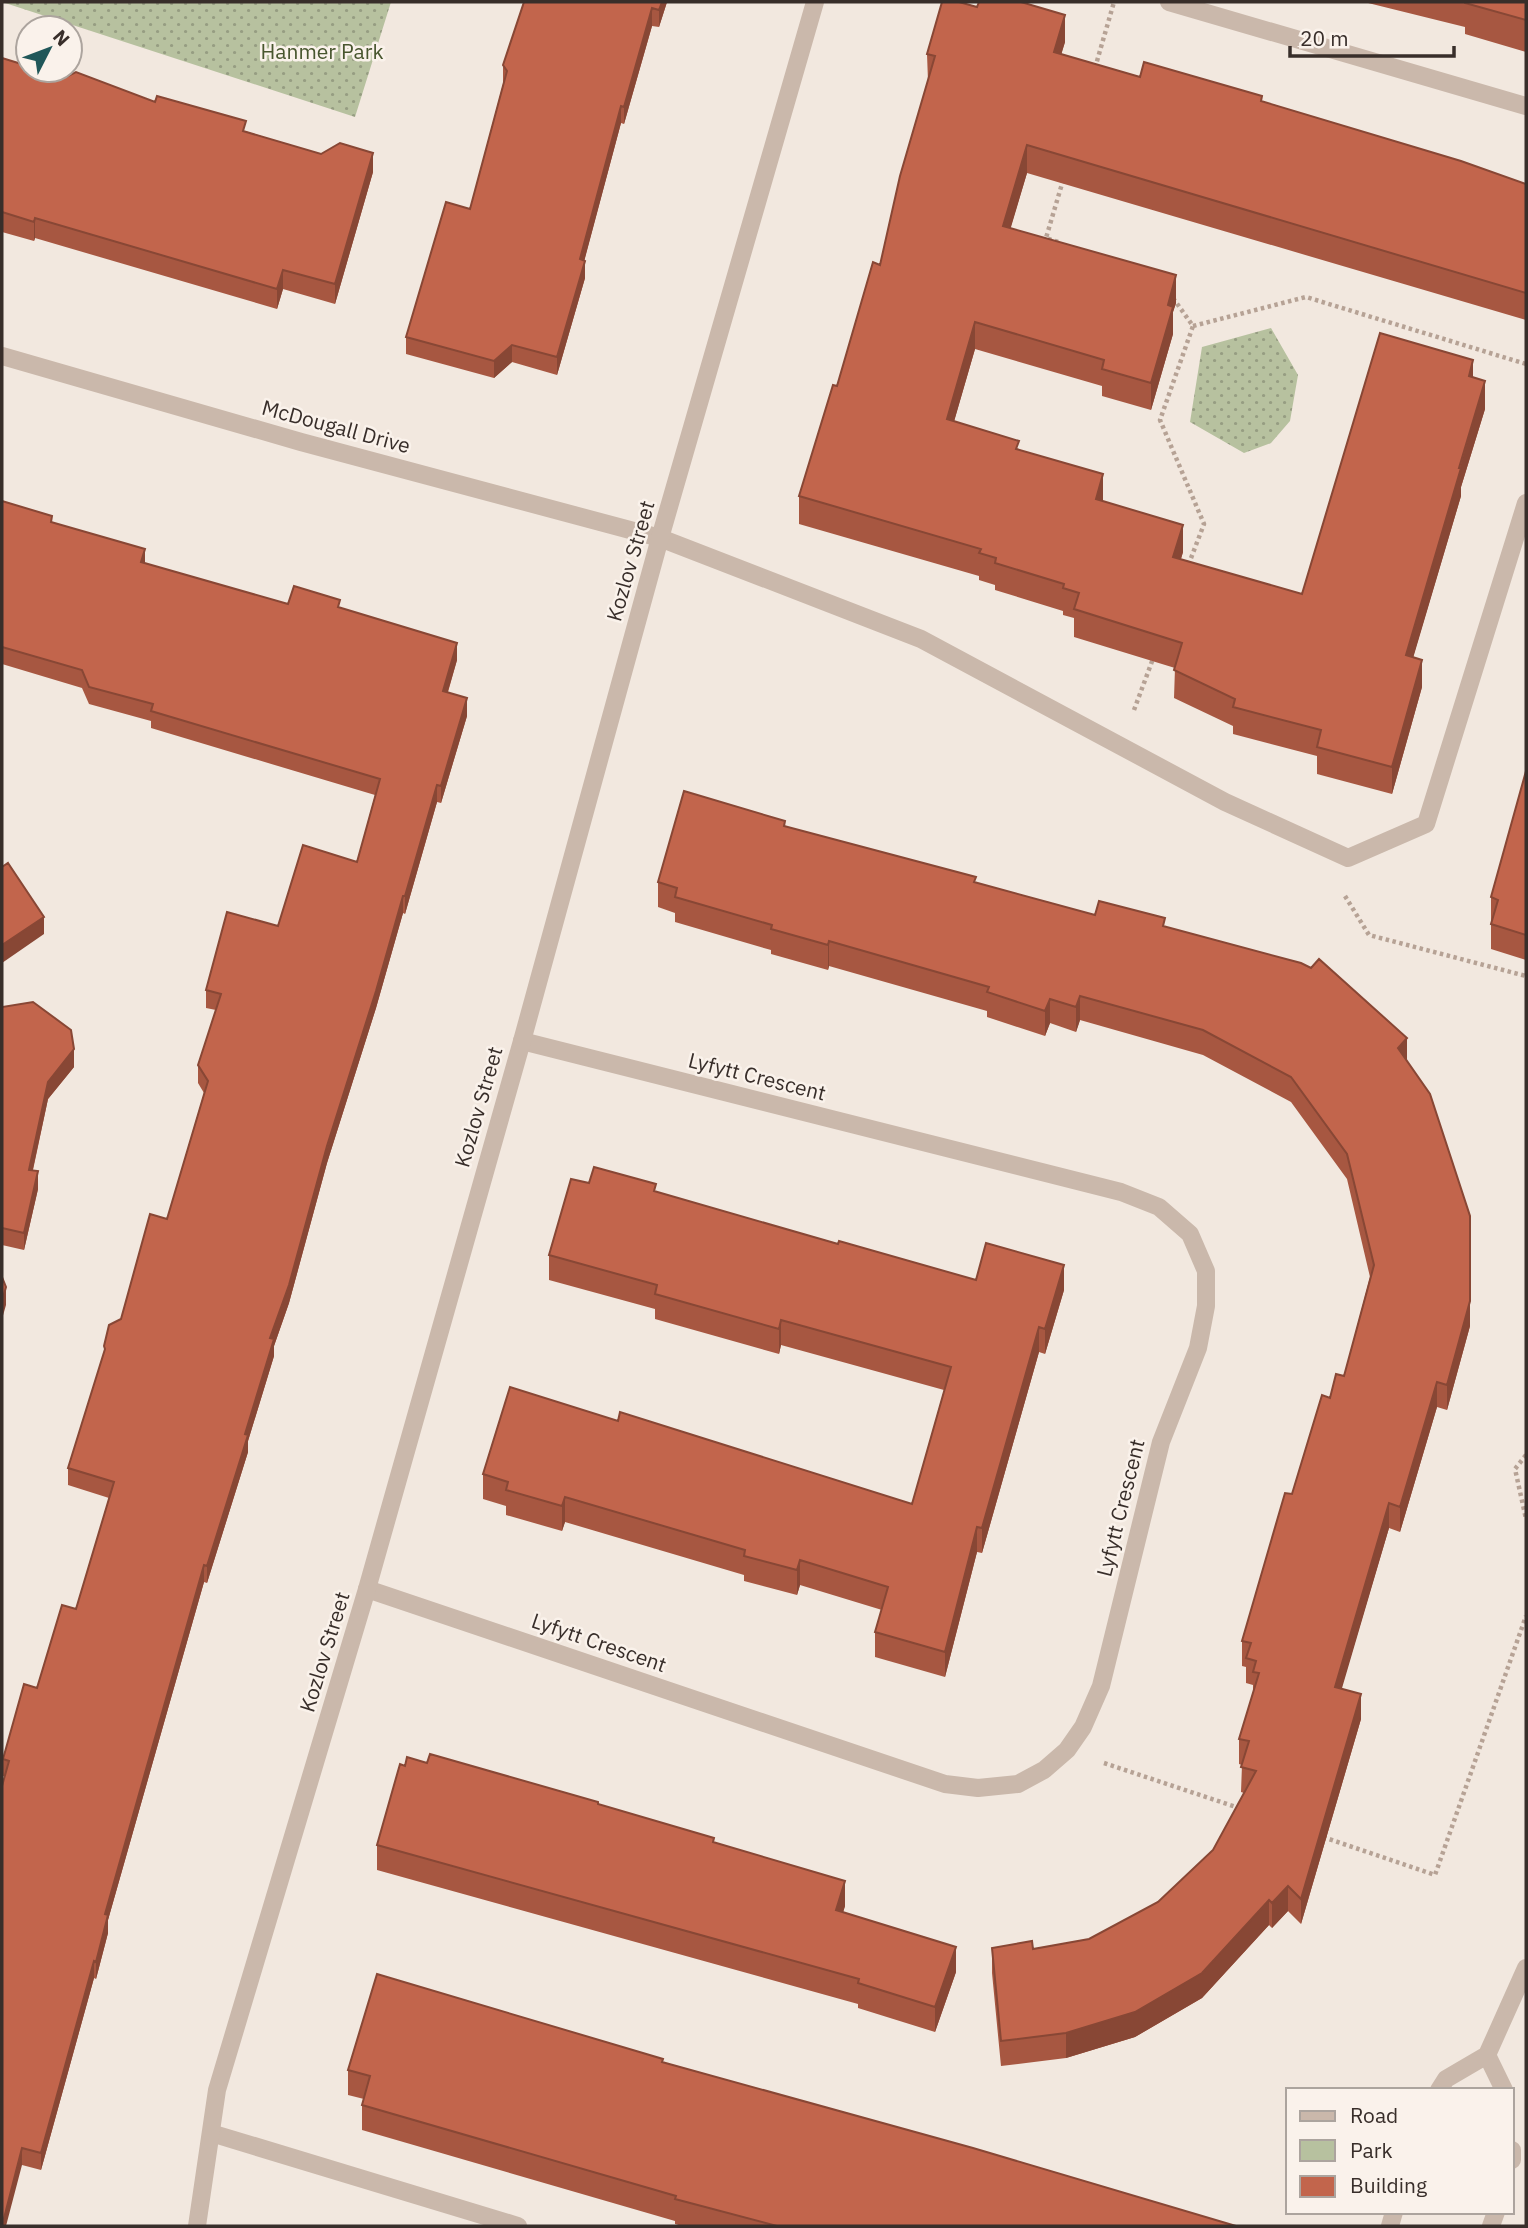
<svg xmlns="http://www.w3.org/2000/svg" width="1528" height="2228" viewBox="0 0 1528 2228" font-family="'IBM Plex Sans',sans-serif">
  <defs>
    <pattern id="green-dots" width="8" height="8" patternUnits="userSpaceOnUse" patternTransform="scale(1.75)"><rect width="8" height="8" fill="#b7c19f"/><path d="M2 2h.1M6 6h.1" fill="none" stroke="#969d82" stroke-width="1.8" stroke-linecap="round"/></pattern>
  </defs>
  <rect width="100%" height="100%" fill="#f2e8df"/>
  <!-- green -->
  <path fill="url(#green-dots)" d="M2,2H391L355,117Z
    M1271,328L1298,375L1290,421L1271,443L1244,453L1190,422L1202,347Z"/>
  <g fill="none" stroke-linecap="round" stroke-linejoin="round">
    <!-- path -->
    <path stroke="#b6a295" stroke-width="4.5" stroke-dasharray="3.5 3.5" stroke-linecap="butt" d="M1095,68L1114,2
      M1058,242L1046,238L1064,177
      M1173,298L1193,326L1160,420L1204,524L1188,566
      M1193,326L1306,297L1526,364
      M1134,710L1154,656
      M1345,896L1369,935L1526,976
      M1526,1455L1515,1469L1526,1519
      M1104,1763L1242,1809
      M1323,1837L1435,1875L1526,1616"/>
    <!-- service -->
    <path stroke="#cab8ab" stroke-width="18" d="M1169,2L1526,106
      M660,538L921,639L1225,802L1348,858L1426,824L1526,503
      M1487,2055L1504,2090
      M1439,2090L1446,2079L1487,2055L1526,1968
      M211,2133L518,2226
      M1512,2150V2160
      M1390,2226L1394,2212
      M1491,2226L1496,2212"/>
    <!-- minor -->
    <path stroke="#cab8ab" stroke-width="18" d="M2,356L301,442L660,538
      M367,1589L945,1784L978,1788L1018,1784L1044,1770L1067,1750L1083,1727L1101,1686L1161,1442L1198,1348L1206,1306V1271L1190,1234L1159,1207L1121,1192L522,1041"/>
    <!-- tertiary -->
    <path stroke="#cab8ab" stroke-width="18" d="M197,2226L217,2090L367,1589L522,1041L660,538L815,2"/>
  </g>
  <!-- wall -->
  <path fill="#a75741" d="M667,2L659,27L652,26L624,124L621,123L584,261L585,278L557,375L512,362L494,378L406,354V337L470,209L503,84V65Z
    M1364,2H1526V52L1465,34V27Z
    M977,7L1065,42L1061,54L1140,77L1262,101L1526,184V320L1027,173L1010,229L1176,303L1173,312V334L1151,410L1102,396V386L975,349L954,421L1019,449L1103,501L1183,552L1181,559L1302,594L1473,378L1485,409L1461,487V496L1413,657L1422,687L1392,794L1317,774V756L1233,734V726L1174,698L1175,668L1074,637V618L1063,615V611L995,590V585L979,580V576L799,524V496L880,265L928,81L927,54Z
    M2,58L28,70L155,102L373,172L335,304L283,289L277,309L35,238L34,241L2,232Z
    M2,501L145,563L288,604L340,608L457,660L448,692L467,716L441,803L437,802L405,914L403,913L376,1008L327,1163L289,1303L274,1346V1356L248,1441V1452L207,1583L204,1582L108,1920V1933L96,1979L94,1978L41,2170L22,2165L5,1777L3,1776V1759L76,1609L109,1498L68,1485V1468L104,1353V1346L121,1319L167,1219L204,1093L198,1083V1065L216,1010L206,1008V990L278,926L357,862L375,795L151,728V721L89,704L82,688L2,664Z
    M1526,771V960L1491,949V897Z
    M785,827L976,883L1095,915L1165,926L1407,1061L1470,1326L1447,1410L1437,1407L1400,1532L1389,1528L1341,1689L1361,1719L1301,1924L1288,1911L1272,1928L1269,1925L1202,1998L1135,2037L1066,2058L1001,2066L992,1973V1948L1033,1949L1089,1939L1158,1902L1213,1850L1244,1793L1241,1792L1242,1765L1239,1764V1739L1253,1692V1685L1246,1683V1667L1242,1666V1641L1292,1494L1330,1398L1344,1376L1370,1277L1347,1179L1291,1102L1203,1055L1080,1020L1076,1032L1050,1023L1045,1036L987,1017V1011L829,966L828,970L771,954V950L675,922V913L658,907V882Z
    M2,1007L74,1067L48,1099L33,1170L38,1189L24,1250L2,1245Z
    M589,1183L656,1192L838,1244L976,1280L1064,1290L1045,1354L1039,1352L982,1553L977,1552L945,1677L875,1657V1632L882,1610L800,1585L797,1595L744,1581V1575L565,1522L562,1531L506,1515V1506L483,1499V1474L618,1421L912,1504L944,1390L781,1345L779,1354L655,1319V1309L549,1280V1255Z
    M598,1804L714,1842L845,1906L843,1912L956,1972L935,2032L858,2008V2004L377,1870V1845Z
    M663,2062L1236,2226H682L675,2224V2221L362,2130V2105L364,2099L348,2095V2070Z"/>
  <!-- shaded-wall -->
  <path fill="#884735" d="M662,2H667L659,27V10Z
    M652,8V26L624,124V107Z
    M1065,15V42L1054,79V52Z
    M621,106V123L580,277V259Z
    M1027,145V173L1003,254V226Z
    M373,153V172L335,304V284Z
    M35,218V238L34,241V222Z
    M585,261V278L557,375V357Z
    M283,270V289L277,309V289Z
    M1176,275V303L1173,312V334L1151,410V383L1168,305Z
    M975,322V349L947,446V419Z
    M512,345V362L494,378V361Z
    M1473,360V387L1469,376Z
    M1485,381V409L1461,487V496L1406,682V655Z
    M1103,474V501L1096,499Z
    M1183,525V552L1173,584V557Z
    M145,549V567L141,562Z
    M457,643V660L443,708V691Z
    M1422,660V687L1392,794V767Z
    M467,698V716L441,803V786Z
    M437,785V802L405,914V896Z
    M403,896V913L376,1008L327,1163L289,1303L274,1346V1356L248,1441V1452L207,1583V1566L245,1434L270,1338Z
    M44,917V934L2,963V945Z
    M829,941V966L828,970V945Z
    M1080,996V1020L1076,1032V1007Z
    M1050,999V1023L1045,1036V1011Z
    M1407,1038V1063L1398,1048Z
    M74,1049V1067L48,1099L29,1187V1170L48,1082Z
    M38,1171V1189L24,1250V1233Z
    M1064,1265V1290L1045,1354V1329Z
    M6,1287V1305L2,1319V1301Z
    M1470,1301V1326L1447,1410V1385Z
    M781,1320V1345L779,1354V1329Z
    M1039,1327V1352L982,1553V1528Z
    M1437,1382V1407L1400,1532V1507Z
    M565,1497V1522L562,1531V1506Z
    M1389,1503V1528L1335,1712V1687Z
    M977,1527V1552L945,1677V1652Z
    M800,1560V1585L797,1595V1570Z
    M204,1565V1582L108,1920V1933L96,1979V1962L105,1914Z
    M1361,1694V1719L1301,1924V1899Z
    M845,1881V1906L836,1935V1910Z
    M1288,1886V1911L1272,1928V1903Z
    M1269,1900V1925L1202,1998L1135,2037L1066,2058V2033Z
    M956,1947V1972L935,2032V2007Z
    M94,1961V1978L41,2170V2153Z
    M22,2148V2165L6,2226H2Z"/>
  <!-- building -->
  <path fill="#c2654c" stroke="#884735" stroke-width="2" d="M524,2H662L659,10L652,8L624,107L621,106L580,259L585,261L557,357L512,345L494,361L406,337L446,202L470,209L507,71L503,65Z
    M942,2H959L977,7L979,2H1021L1065,15L1054,52L1140,77L1144,62L1262,96L1261,101L1461,161L1526,184V293L1027,145L1003,226L1176,275L1168,305L1173,307L1151,383L1102,369L1104,360L975,322L947,419L1019,441L1016,449L1103,474L1096,499L1183,525L1173,557L1302,594L1380,333L1473,360L1469,376L1485,381L1459,468H1461L1406,655L1422,660L1392,767L1317,747L1321,730L1233,707L1235,699L1174,670L1182,643L1074,609L1079,593L1063,588L1064,584L995,563L996,558L979,553L981,549L799,496L833,385L837,386L873,262L880,265L900,176L935,56L927,54Z
    M1465,2H1526V20L1465,3Z
    M2,58L28,66V70H41L66,77L76,72L155,102L157,96L246,121L243,131L321,154L340,143L373,153L335,284L283,270L277,289L35,218L34,222L2,212Z
    M2,501L52,516L51,522L145,549L141,562L288,604L294,586L340,600L338,607L457,643L443,691L467,698L441,786L437,785L405,896H403L376,991L327,1146L289,1285L270,1338L274,1339L245,1434L248,1435L207,1566L204,1565L105,1914L108,1915L96,1962L94,1961L41,2153L22,2148L2,2226V1786L9,1761L3,1759L24,1684L37,1688L62,1605L76,1609L114,1482L68,1468L105,1349L104,1346L109,1325L121,1319L150,1214L167,1219L208,1081L198,1065L221,994L206,990L227,912L278,926L303,845L357,862L380,779L151,711L153,704L89,687L82,670L2,647Z
    M1526,771V935L1491,924L1498,900L1491,897Z
    M684,791L785,821L784,826L976,877L974,882L1095,915L1099,901L1165,918L1163,926L1301,963L1311,968L1319,959L1407,1038L1398,1048L1430,1094L1470,1216V1301L1447,1385L1437,1382L1400,1507L1389,1503L1335,1687L1361,1694L1301,1899L1288,1886L1272,1903L1269,1900L1202,1973L1135,2012L1066,2033L1001,2041L992,1948L1032,1941L1033,1949L1089,1939L1158,1902L1213,1850L1256,1771L1241,1767L1249,1741L1239,1739L1259,1673L1253,1672L1256,1661L1246,1658L1251,1643L1242,1641L1285,1493L1292,1494L1322,1395L1330,1398L1336,1374L1344,1376L1374,1265L1347,1154L1291,1077L1203,1030L1080,996L1076,1007L1050,999L1045,1011L987,992L989,987L829,941L828,945L771,929L772,925L675,897L677,888L658,882Z
    M8,863L44,917L2,945V867Z
    M33,1002L71,1030L74,1049L48,1082L29,1170L38,1171L24,1233L2,1228V1007Z
    M594,1167L656,1184L654,1191L838,1244L839,1241L976,1280L986,1243L1064,1265L1045,1329L1039,1327L982,1528L977,1527L945,1652L875,1632L888,1587L800,1560L797,1570L744,1556L745,1550L565,1497L562,1506L506,1490L508,1482L483,1474L510,1387L618,1421L620,1412L912,1504L951,1367L781,1320L779,1329L655,1294L657,1285L549,1255L571,1179L589,1183Z
    M2,1277L6,1287L2,1301Z
    M430,1754L598,1802V1804L714,1838L713,1842L845,1881L836,1910L956,1947L935,2007L858,1983L859,1979L377,1845L400,1764L405,1766L407,1757L427,1763Z
    M377,1974L663,2059L662,2062L973,2148L1236,2226H777L675,2199L676,2196L362,2105L370,2076L348,2070Z"/>
  <g text-anchor="middle" stroke-width="5" stroke-linejoin="round" paint-order="stroke">
    <!-- park labels -->
    <g font-size="21" fill="#48562e" stroke="#faf2eb">
      <text x="322" y="59">Hanmer Park</text>
    </g>
    <!-- street labels -->
    <g font-size="21" fill="#382e2a" stroke="#faf2eb">
      <text transform="translate(336 427) rotate(15)" y="7">McDougall Drive</text>
      <text transform="translate(631 561) rotate(-74)" y="7">Kozlov Street</text>
      <text transform="translate(757 1077) rotate(14)" y="7">Lyfytt Crescent</text>
      <text transform="translate(479 1107) rotate(-74)" y="7">Kozlov Street</text>
      <text transform="translate(1121 1508) rotate(-76)" y="7">Lyfytt Crescent</text>
      <text transform="translate(599 1643) rotate(19)" y="7">Lyfytt Crescent</text>
      <text transform="translate(325 1652) rotate(-73)" y="7">Kozlov Street</text>
    </g>
  </g>
  <!-- border -->
  <rect width="1528" height="2228" fill="none" stroke="#382e2a" stroke-width="7"/>
  <!-- legend -->
  <rect x="1286" y="2088" width="228" height="126" fill="#faf2eb" stroke="#aca49e" stroke-width="2"/>
  <rect x="1300" y="2111" width="35" height="10" fill="#cab8ab" stroke="#aca49e" stroke-width="2"/>
  <text x="1350" y="2123" font-size="21" fill="#382e2a">Road</text>
  <rect x="1300" y="2140" width="35" height="21" fill="#b7c19f" stroke="#aca49e" stroke-width="2"/>
  <text x="1350" y="2158" font-size="21" fill="#382e2a">Park</text>
  <rect x="1300" y="2176" width="35" height="21" fill="#c2654c" stroke="#aca49e" stroke-width="2"/>
  <text x="1350" y="2193" font-size="21" fill="#382e2a">Building</text>
  <!-- north arrow -->
  <g transform="translate(49 49) rotate(48)"><circle r="33" fill="#faf2eb" stroke="#aca49e" stroke-width="2"/>
  <path d="M0-5L12 26L0 18L-12 26Z" fill="#205759"/>
  <text y="-10" font-size="19" font-weight="bold" text-anchor="middle" fill="#382e2a">N</text>
  </g>
  <!-- scale -->
  <path d="M1290 46v10h164v-10" fill="none" stroke="#382e2a" stroke-width="3.5"/>
  <text x="1300" y="46" font-size="21" fill="#382e2a" stroke="#faf2eb" stroke-width="5" paint-order="stroke">20 m</text>
</svg>
